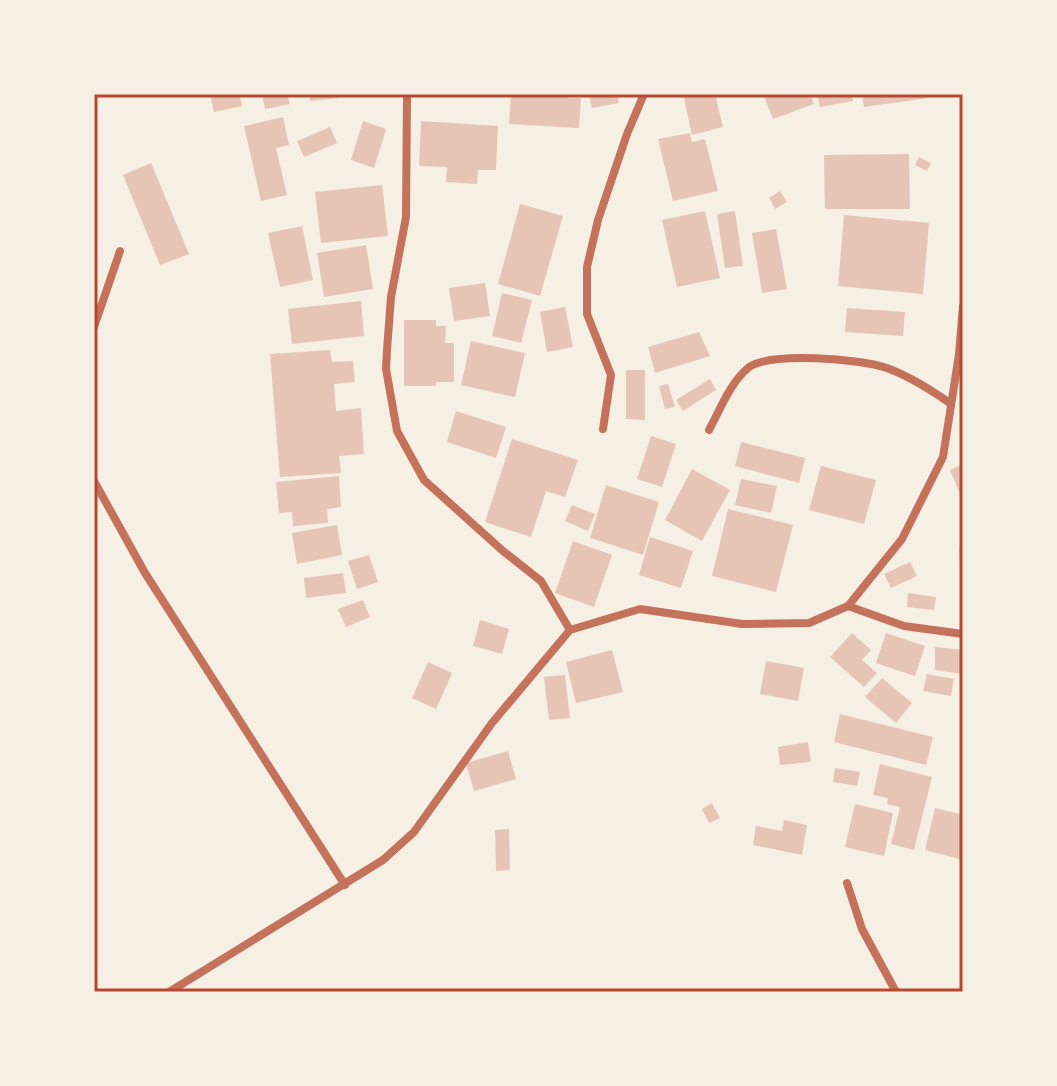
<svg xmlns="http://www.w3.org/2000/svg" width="1057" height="1086" viewBox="0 0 1057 1086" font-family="Jost,sans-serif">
  <rect width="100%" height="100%" fill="#f6efe4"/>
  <!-- building -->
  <path fill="#e6c5b7" d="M210,94H239L242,106L214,112Z
    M262,94H287L290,104L265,109Z
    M309,94H339V98L310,101Z
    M511,94H568V98H581L579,128L509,124Z
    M589,94H617L619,103L592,108Z
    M683,94H715L723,127L692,135Z
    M763,94H810L814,104L773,119Z
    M817,94H852L853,101L820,107Z
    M862,94H927L928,98L864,107Z
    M283,117L289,145L276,148L287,195L261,201L244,126Z
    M363,121L386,129L374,168L351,160Z
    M421,121L498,126L496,170H478L477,184L446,182L447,167L419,166Z
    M330,127L337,143L304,157L297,141Z
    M690,133L692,142L705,139L718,191L673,201L658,139Z
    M909,154L910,209H825L824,155Z
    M919,157L931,163L927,171L915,165Z
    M151,163L189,254L160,265L123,175Z
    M382,185L388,236L321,243L315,192Z
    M780,191L787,202L775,209L769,198Z
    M520,204L563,216L540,296L498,284Z
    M705,211L720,278L677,287L662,220Z
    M735,211L743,266L725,268L717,214Z
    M844,215L929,223L923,294L838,286Z
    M302,226L313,280L280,287L268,233Z
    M776,229L787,289L762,293L752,233Z
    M366,245L373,289L324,297L317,253Z
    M485,283L490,316L454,321L449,288Z
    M502,293L532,300L521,343L492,336Z
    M361,301L364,336L292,344L288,309Z
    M565,307L573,347L547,352L540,312Z
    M847,308L905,312L903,336L845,332Z
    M404,320H436V326H446L445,343H454V382H436V386H404Z
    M699,332L710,356L655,373L648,347Z
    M471,341L525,353L515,397L461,385Z
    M330,350L332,362L353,361L355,382L334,384L336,411L361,408L364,454L339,456L341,473L280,477L270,354Z
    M626,370H645V420L626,419Z
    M710,379L716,390L683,411L676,400Z
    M668,384L675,407L665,409L659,386Z
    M456,411L506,427L496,458L447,442Z
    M651,436L676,444L662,487L637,479Z
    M512,439L578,460L565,497L546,491L531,537L485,522Z
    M741,442L805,458L799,483L735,466Z
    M963,464V501L950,470Z
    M821,466L876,480L864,524L809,510Z
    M692,469L730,490L702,541L665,520Z
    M339,476L341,507L327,509L328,523L293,526L292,512L279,513L276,482Z
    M741,479L777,486L771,513L735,505Z
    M606,485L659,502L643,555L590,538Z
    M572,505L595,514L588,531L565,521Z
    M728,509L793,525L776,592L712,576Z
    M337,525L342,555L297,564L292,533Z
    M650,537L693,551L681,588L639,575Z
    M573,541L612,555L594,607L555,593Z
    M959,547H963V584H961Z
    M369,555L378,582L357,589L348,561Z
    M910,562L917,576L891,588L884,574Z
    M343,573L346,593L306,598L304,578Z
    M908,593L936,597L934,610L907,607Z
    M363,600L370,617L346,627L338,609Z
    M480,620L509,629L502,654L473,646Z
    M852,633L871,650L862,660L877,673L864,687L830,657Z
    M886,633L925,646L915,676L876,663Z
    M935,647L963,650V674L935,670Z
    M612,650L623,692L576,703L566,662Z
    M766,661L804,668L798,701L760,694Z
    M428,662L452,673L436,709L412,698Z
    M927,674L954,679L951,696L923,691Z
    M565,675L570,718L549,720L544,677Z
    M882,678L912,703L896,723L865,697Z
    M840,714L933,737L926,765L834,742Z
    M808,742L811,762L780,765L778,747Z
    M508,751L516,779L474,791L466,763Z
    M880,764L932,777L914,850L891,844L900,807L887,804L888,798L873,795Z
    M835,768L860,772L857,786L833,782Z
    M712,803L720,818L709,823L702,809Z
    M855,804L893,813L884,856L845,847Z
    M935,808L963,815V860L925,850Z
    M784,820L807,825L802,855L753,845L756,826L782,831Z
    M509,829L510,870L496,871L495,830Z"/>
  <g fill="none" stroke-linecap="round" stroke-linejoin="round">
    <!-- minor -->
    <path stroke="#c5725c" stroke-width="8" d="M407,94L406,217L391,297L387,350L386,369L397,431L424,480L503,551L541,581L570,630
      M94,327L120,251
      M603,429L611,375L587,314V267L598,220L627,134L644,94
      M709,430C720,410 730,383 748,368C769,351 861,359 887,368C911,377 930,389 951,404
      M94,481L145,573L345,885
      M848,606L904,626L963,634
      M847,883L862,929L896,992
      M169,992L383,860L414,832L492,723L570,630L640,609L742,624L809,623L848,606L902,539L943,457L959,354L963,306"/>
  </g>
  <!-- border -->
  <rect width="1057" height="1086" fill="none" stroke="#f6efe4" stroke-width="192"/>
  <rect x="96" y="96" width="865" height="894" fill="none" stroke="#b5482f" stroke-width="3"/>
</svg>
